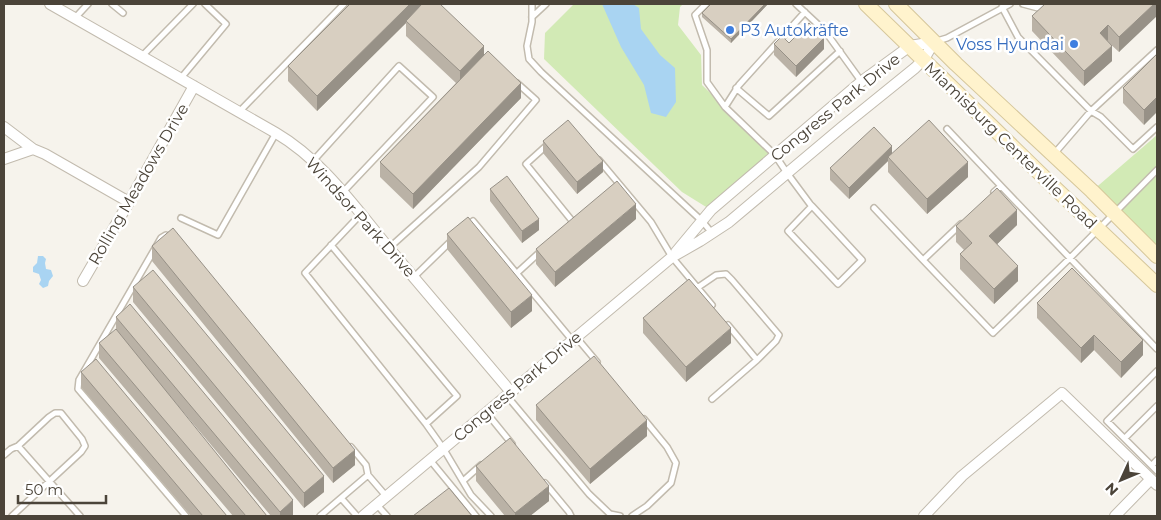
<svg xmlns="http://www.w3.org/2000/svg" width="1161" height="520" viewBox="0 0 1161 520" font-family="Montserrat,sans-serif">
  <rect width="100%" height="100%" fill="#f6f3ec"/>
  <!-- green -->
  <path fill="#d2eab5" d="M574,4H683L680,7L678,25L701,55L702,85L775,155L711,210L682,192L544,59L545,33Z
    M1157,135V256L1092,191Z"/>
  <!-- water -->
  <path fill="#a9d4f2" d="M602,4H633L639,8L641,29L660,55L675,68L676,102L666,117L651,113L644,85L621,47Z
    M38,256H43L46,259L45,263L46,269L51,270L53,276L49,281L48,286L43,288L39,284L41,280L39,274L33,272V267L37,263Z"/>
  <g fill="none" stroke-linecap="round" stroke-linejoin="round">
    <!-- service casing -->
    <g stroke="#c2bbae" stroke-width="8">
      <path id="service" d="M112,4L123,13
        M532,4V22L527,46L529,59L541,72L702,221L712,233
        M706,4L695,15L707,50V82L725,107L775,155L787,173L810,204L812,206L862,260L838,284L788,231L812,206
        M796,4L825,31L861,81
        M1023,4L1038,8L1042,4
        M1002,7L1018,37L1091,111L1101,117L1133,149L1157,127
        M532,17L546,4
        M75,18L88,4
        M937,41L947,38L1010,4
        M142,56L193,4
        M181,78L226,24L205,4
        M736,88L769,116L840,51
        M725,107L739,85L805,12
        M239,112L344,4
        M947,129L1001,186
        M546,146L526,164L573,222L571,224
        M1054,154L1091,111L1157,50
        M599,160L651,222L672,257L712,305
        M313,161L399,66L433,97L343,192
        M994,192L1001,186L1157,349
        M874,208L923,260
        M361,214L305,273L426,424L443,448L471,495L491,516
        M181,218L218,235L276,133
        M961,224L923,260L993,333L1070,258L1157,170
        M468,225L473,221L572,340
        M168,236L166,235L161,238L79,380L78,389L186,516
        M331,245L457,396L426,424
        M389,248L479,167L536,100L517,83
        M517,273L541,251
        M414,277L451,241
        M697,288L716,275L726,274L732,280L779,335L776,341L757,360
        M576,337L597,362
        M1157,371L1107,421L1157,471
        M507,396L589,494L610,514L620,516
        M712,399L757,360L728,325
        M486,412L512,444
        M1125,438L1157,406
        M351,447L366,465L368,475
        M4,455L11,449L18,446L80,516
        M430,460L476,516
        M1152,465L1157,460
        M463,481L481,465
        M545,483L569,512L571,516
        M341,498L357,516
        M377,505L387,516
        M12,516L81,452L85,446L82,439L61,413H55L49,417L18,446
        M320,516L368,475L386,496
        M632,516L647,506L671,483L676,463L667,447L644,419"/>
    </g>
    <!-- minor casing -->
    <g stroke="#c2bbae" stroke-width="12">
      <path id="minor" d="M50,4L276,133C322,160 354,206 388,247C429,295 470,344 511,392
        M4,127L33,149L45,154L129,202
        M4,159L33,149
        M676,252L711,210L862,81L910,46L934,42
        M83,281L129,202L194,86
        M363,516L672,257L700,241L729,222L842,127L915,68L924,59L934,42
        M924,516L962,476L1062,393L1157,485
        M1115,516L1151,479"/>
    </g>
    <!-- secondary casing -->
    <g stroke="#d6c79b" stroke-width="16">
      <path id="secondary" d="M866,4L1056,189L1157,285
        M896,4L956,64L1092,191L1157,256"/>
    </g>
    <!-- service -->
    <use href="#service" stroke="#fff" stroke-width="5"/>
    <!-- minor -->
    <use href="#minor" stroke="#fff" stroke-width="10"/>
    <!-- secondary -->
    <use href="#secondary" stroke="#fff3cd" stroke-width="14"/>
  </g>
  <!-- wall -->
  <path fill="#bab2a6" d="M440,4L521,98L413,209L380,177V162L456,83L406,36V23L317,111L288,81V66Z
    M711,4H768L731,43L702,17V13Z
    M1157,4L1119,52L1107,41L1112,61L1084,86L1032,31V16Z
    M789,43L824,49L796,77L774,55V44Z
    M1157,54L1144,125L1123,103V88Z
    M543,141L603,172L577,194L543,153Z
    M892,154L968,177L927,214L888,172V161L849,199L830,180V168Z
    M490,189L539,230L522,243L490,201Z
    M636,219L555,287L536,264V249Z
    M1017,225L997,244L1018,281L994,304L960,269V254L964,250L956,242V226Z
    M447,234L532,311L511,328L447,249Z
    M152,246L355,465L333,483L152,261Z
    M133,287L324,492L304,508L133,302Z
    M1037,303L1143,355L1121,378L1094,350L1081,363L1037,318Z
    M116,317L293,515L292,516H271L158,382L267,516H233L99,358V343L116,330Z
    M643,318L731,343L686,382L643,333Z
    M81,372L227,516H191L81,387Z
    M536,405L647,436L590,484L536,420Z
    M476,466L549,501L530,516H505L476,481Z"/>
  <!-- shaded-wall -->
  <path fill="#979187" d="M410,4H424L406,21V23L317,111V96Z
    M765,4H768L731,43V39Z
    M1154,4H1157V16L1119,52V37Z
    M1108,25V40L1100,48V33Z
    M824,38V49L796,77V66Z
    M484,46V61L460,86V71Z
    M1112,46V61L1084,86V71Z
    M521,83V98L413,209V194Z
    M1157,97V112L1144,125V110Z
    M892,146V158L888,157V161L849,199V188Z
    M603,161V172L577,194V182Z
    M968,162V177L927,214V199Z
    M636,204V219L555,287V272Z
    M1017,210V225L989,252V236Z
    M539,219V230L522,243V231Z
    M1018,266V281L994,304V289Z
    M532,295V311L511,328V312Z
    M731,328V343L686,382V367Z
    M1094,335V350L1081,363V348Z
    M1143,340V355L1121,378V362Z
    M647,420V436L590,484V469Z
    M355,450V465L333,483V468Z
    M324,476V492L304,508V493Z
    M549,486V501L530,516H515V513Z
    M293,500V515L292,516H280V512Z"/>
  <!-- building -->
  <path fill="#d8cfc1" stroke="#979187" d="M350,4H410L317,96L288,66Z
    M422,4H440L484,46L460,71L406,21Z
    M711,4H765L731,39L702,13Z
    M1045,4H1154L1119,37L1108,25L1100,33L1112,46L1084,71L1032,16Z
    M809,23L824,38L796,66L774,44L782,36L789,43Z
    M488,51L521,83L413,194L380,162Z
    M1157,54V97L1144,110L1123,88Z
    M568,120L603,161L577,182L543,141Z
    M929,120L968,162L927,199L888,157Z
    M874,127L892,146L849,188L830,168Z
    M507,176L539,219L522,231L490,189Z
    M617,181L636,204L555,272L536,249Z
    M997,188L1017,210L989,236L1018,266L994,289L960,254L972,243L956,226Z
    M468,217L532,295L511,312L447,234Z
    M173,228L355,450L333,468L152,246Z
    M1072,268L1143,340L1121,362L1094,335L1081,348L1037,303Z
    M153,270L324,476L304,493L133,287Z
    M689,279L731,328L686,367L643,318Z
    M130,304L293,500L280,512L116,317Z
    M116,329L267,516H246L99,343Z
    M594,356L647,420L590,469L536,405Z
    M96,359L227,516H203L81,372Z
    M510,438L549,486L515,513L476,466Z
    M449,488L472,516H413Z"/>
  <!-- markers -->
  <g fill="#3f7fe0" stroke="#fff" stroke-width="2">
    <circle cx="730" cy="30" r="5"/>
    <circle cx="1074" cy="44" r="5"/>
  </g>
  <g text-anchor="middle" stroke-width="5" stroke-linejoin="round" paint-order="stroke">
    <!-- shop labels -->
    <g font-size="16" fill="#366cbe" stroke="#fff" text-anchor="start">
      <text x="740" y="36">P3 Autokräfte</text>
      <text x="1064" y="50" text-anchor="end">Voss Hyundai</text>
    </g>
    <!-- street labels -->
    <g font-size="16" fill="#4b4439" stroke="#fff">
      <text transform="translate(835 107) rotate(-39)" y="6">Congress Park Drive</text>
      <text transform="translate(1011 145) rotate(44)" y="6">Miamisburg Centerville Road</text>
      <text transform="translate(138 184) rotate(-60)" y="6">Rolling Meadows Drive</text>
      <text transform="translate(361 217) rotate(48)" y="6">Windsor Park Drive</text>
      <text transform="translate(517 386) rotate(-40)" y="6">Congress Park Drive</text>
    </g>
  </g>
  <!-- border -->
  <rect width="1161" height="520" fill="none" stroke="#4b4439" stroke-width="10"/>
  <!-- north arrow -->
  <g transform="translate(1121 480) rotate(226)" stroke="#ffffff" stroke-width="4" paint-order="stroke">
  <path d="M0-4L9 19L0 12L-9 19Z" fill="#4b4439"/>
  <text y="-8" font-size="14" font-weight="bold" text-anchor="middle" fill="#4b4439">N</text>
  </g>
  <!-- scale -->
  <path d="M18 495v8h88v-8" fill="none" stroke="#4b4439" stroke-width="2.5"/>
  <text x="25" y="495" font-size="15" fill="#4b4439" stroke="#ffffff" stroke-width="4" paint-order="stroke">50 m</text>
</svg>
